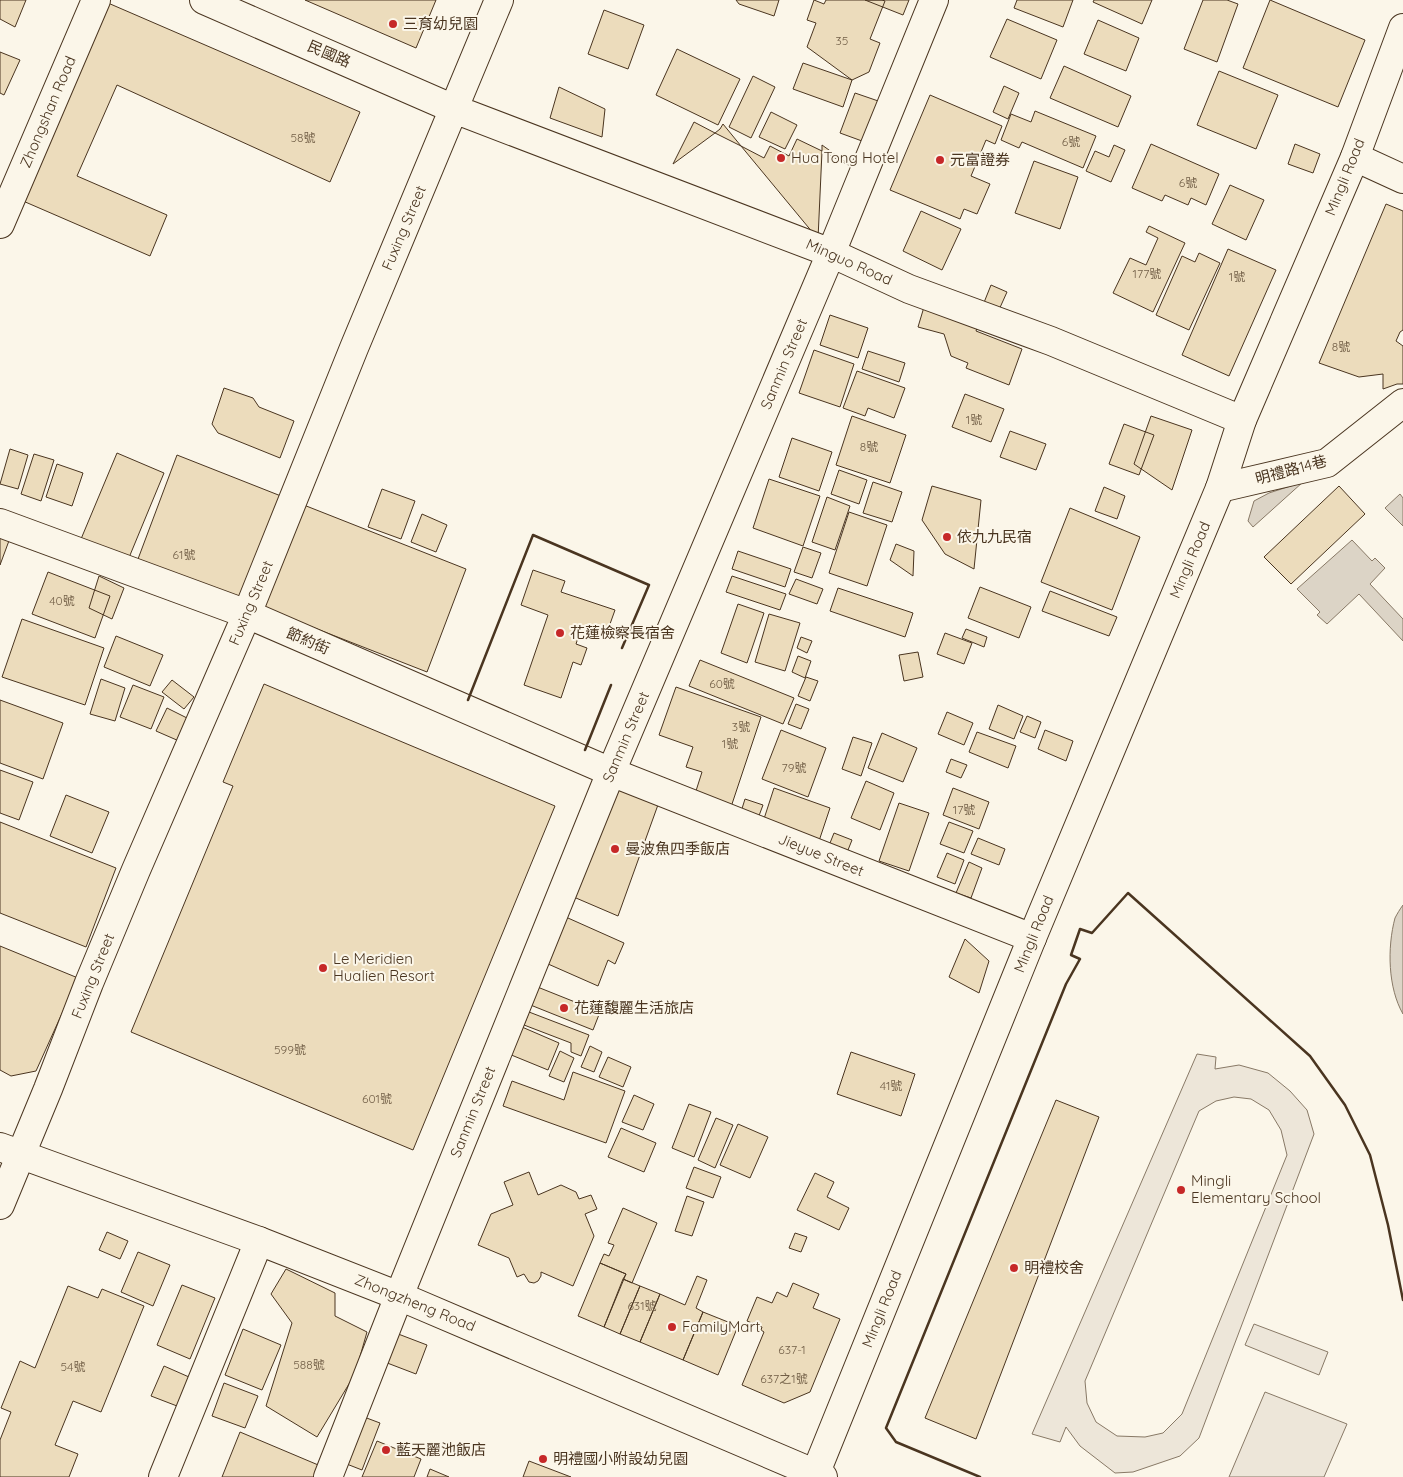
<svg xmlns="http://www.w3.org/2000/svg" width="1403" height="1477" viewBox="0 0 1403 1477" font-family="Quicksand,'Noto Sans TC',sans-serif">
  <rect width="100%" height="100%" fill="#fbf6e9"/>
  <!-- green -->
  <path fill="#ede6d9" stroke="#887966" fill-rule="evenodd" d="M1197,1054L1216,1057L1215,1069L1239,1065L1268,1073L1290,1091L1307,1110L1314,1134L1199,1438L1180,1456L1133,1472L1115,1473L1080,1446L1066,1427L1060,1442L1032,1434ZM1234,1097L1251,1099L1269,1110L1281,1130L1287,1155L1182,1414L1163,1433L1145,1437L1117,1436L1096,1422L1087,1403L1085,1381L1199,1111L1216,1101Z
    M1254,1324L1328,1352L1319,1375L1245,1345Z
    M1265,1392L1347,1424L1324,1477H1229Z"/>
  <!-- water -->
  <path fill="#dcd4c6" stroke="#887966" d="M1303,482L1253,527L1248,521L1254,501L1269,493Z
    M1400,494L1403,498V526L1385,508Z
    M1352,540L1372,561L1375,558L1385,568L1370,584L1403,619V641L1359,594L1327,624L1317,615L1320,612L1297,589Z
    M1403,905V1014C1388,988 1387,948 1395,918C1397,914 1400,909 1403,905Z"/>
  <!-- building -->
  <path fill="#ecdcbc" stroke="#4a3520" d="M0,0H26L15,27L0,19Z
    M305,0H436L416,48Z
    M736,0H779L774,16L739,4Z
    M814,0L824,4L826,0H882L885,1L870,39L880,43L869,72L852,80L807,47L816,23L807,20Z
    M865,0H909L903,15Z
    M1017,0H1073L1063,27L1014,8Z
    M1094,0H1152L1142,24L1093,2Z
    M1203,0H1227L1238,4L1217,62L1184,49Z
    M1270,0L1365,40L1338,107L1243,68Z
    M108,3L360,112L330,182L117,85L77,176L167,215L150,256L23,201Z
    M604,10L644,25L628,69L588,54Z
    M1007,19L1057,40L1041,79L990,57Z
    M1098,20L1139,38L1126,71L1084,54Z
    M677,49L740,79L718,125L656,95Z
    M0,52L20,60L4,95L0,93Z
    M803,63L852,80L843,107L793,89Z
    M1064,66L1131,96L1118,127L1050,98Z
    M1219,71L1278,95L1256,149L1197,125Z
    M753,76L775,87L751,138L729,127Z
    M1004,86L1019,93L1008,119L993,112Z
    M559,87L605,109L602,137L550,118Z
    M855,93L887,104L873,145L840,133Z
    M930,95L1002,126L995,144L986,140L971,176L990,184L977,214L964,209L960,219L890,190Z
    M1035,111L1096,136L1083,168L1022,142L1019,148L1001,140L1011,114L1031,122Z
    M771,112L797,125L785,149L759,137Z
    M694,122L715,133L673,164Z
    M723,124L741,146L715,133L720,129Z
    M797,139L822,151L818,239L741,146L764,158L770,146L789,156Z
    M1151,144L1219,174L1206,205L1191,198L1188,205L1165,195L1162,201L1132,188Z
    M1295,144L1320,154L1313,173L1288,164Z
    M822,145L854,168L822,151Z
    M1114,145L1125,150L1111,182L1086,171L1095,151L1109,157Z
    M1034,161L1078,177L1060,229L1015,213Z
    M1230,185L1264,200L1246,240L1212,224Z
    M1386,204L1403,211V330L1400,332L1396,341L1403,346V384H1397L1383,389V374L1359,377L1319,363Z
    M921,211L961,229L942,270L903,251Z
    M1149,226L1185,243L1153,312L1113,293L1130,258L1146,265L1158,238L1146,232Z
    M1228,249L1276,270L1229,376L1182,355Z
    M1199,253L1220,263L1189,330L1156,315L1182,256L1195,262Z
    M991,285L1007,292L998,312L983,305Z
    M927,297L978,325L976,331L1022,349L1009,385L966,368L968,363L951,356L944,334L918,327Z
    M830,315L868,328L858,358L820,345Z
    M814,350L854,364L840,407L799,393Z
    M868,351L905,363L899,382L862,369Z
    M857,371L905,388L894,418L868,408L865,416L843,408Z
    M224,388L253,398L259,407L294,421L280,458L218,433L212,424Z
    M965,394L1004,409L991,442L952,427Z
    M852,416L906,435L890,483L836,465Z
    M1151,416L1192,430L1172,490L1134,464Z
    M1124,424L1154,435L1139,475L1109,464Z
    M1010,431L1046,444L1036,470L1000,457Z
    M792,438L832,452L819,491L779,477Z
    M10,449L28,455L18,489L0,484Z
    M117,453L164,473L128,560L81,539Z
    M34,454L54,460L41,501L21,494Z
    M177,455L466,569L427,672L138,559Z
    M57,464L83,473L72,506L46,497Z
    M839,470L867,480L859,504L831,494Z
    M769,479L820,496L803,546L753,528Z
    M873,482L902,492L892,522L863,513Z
    M932,486L981,500L974,569L945,554L922,520Z
    M1339,486L1365,514L1291,584L1264,557Z
    M1104,487L1125,496L1117,519L1095,511Z
    M382,489L415,501L401,539L368,527Z
    M827,497L850,506L835,550L812,542Z
    M1070,508L1140,537L1112,610L1041,582Z
    M849,512L887,525L867,586L829,573Z
    M422,514L447,525L436,552L411,542Z
    M0,534L10,538L0,565Z
    M896,544L914,551L913,576L890,560Z
    M803,547L821,553L812,578L794,572Z
    M738,551L791,569L785,587L732,569Z
    M533,570L565,581L561,592L615,610L605,638L581,629L576,644L587,648L581,665L573,662L561,698L524,685L548,615L521,605Z
    M48,572L110,596L95,638L32,614Z
    M99,576L124,588L112,619L89,608Z
    M732,576L786,594L780,610L726,592Z
    M796,579L823,589L817,604L789,594Z
    M980,587L1031,607L1019,638L968,618Z
    M838,588L913,613L905,637L830,611Z
    M1050,591L1117,617L1109,636L1042,611Z
    M738,604L764,613L747,663L721,653Z
    M769,614L800,623L785,671L755,662Z
    M22,619L104,648L85,705L2,677Z
    M966,629L987,637L984,647L962,638Z
    M945,633L972,643L964,664L937,654Z
    M116,636L163,655L150,686L104,667Z
    M801,637L812,641L807,653L797,648Z
    M918,652L923,677L904,681L899,655Z
    M798,656L811,661L805,678L792,672Z
    M700,660L794,698L783,724L689,686Z
    M806,677L818,681L810,701L798,696Z
    M101,679L125,688L115,721L90,714Z
    M172,680L194,697L184,709L162,692Z
    M264,684L555,806L413,1150L131,1032L233,786L223,782Z
    M133,685L164,697L151,729L120,717Z
    M676,687L761,717L731,807L695,794L702,772L686,767L693,747L659,735Z
    M0,700L63,723L43,779L0,763Z
    M796,704L809,709L801,729L788,724Z
    M998,705L1023,716L1014,739L989,729Z
    M167,708L189,719L179,741L156,731Z
    M947,712L973,723L964,745L938,734Z
    M1027,716L1041,722L1035,738L1020,732Z
    M781,730L826,748L808,797L762,779Z
    M1045,730L1073,741L1066,761L1038,749Z
    M977,732L1016,746L1008,768L969,752Z
    M882,733L917,748L903,782L868,768Z
    M853,737L872,743L861,776L842,769Z
    M951,759L967,765L961,778L946,772Z
    M0,770L33,782L19,820L0,813Z
    M866,781L894,793L880,830L851,818Z
    M615,782L659,802L618,916L569,895Z
    M774,788L830,808L818,844L762,825Z
    M953,788L989,802L979,829L943,815Z
    M66,795L109,812L92,853L50,836Z
    M745,799L763,805L757,821L740,815Z
    M899,803L929,813L909,871L879,861Z
    M0,822L116,868L86,947L0,913Z
    M949,822L973,831L964,853L940,844Z
    M834,833L852,840L844,860L826,853Z
    M978,838L1005,849L999,865L971,854Z
    M947,853L964,860L955,884L937,877Z
    M969,862L982,868L971,898L956,893Z
    M559,914L624,943L615,964L608,960L598,986L539,960Z
    M965,939L989,961L979,993L949,977Z
    M0,946L78,978L36,1071L11,1076L0,1070Z
    M535,986L600,1012L593,1030L528,1004Z
    M529,1012L589,1035L581,1056L571,1052V1043L524,1025Z
    M515,1024L559,1043L548,1070L504,1052Z
    M590,1046L602,1052L594,1072L581,1067Z
    M560,1051L574,1058L564,1082L549,1076Z
    M851,1052L915,1074L901,1116L837,1094Z
    M608,1057L631,1067L623,1087L599,1077Z
    M573,1072L625,1091L606,1143L503,1106L512,1081L564,1100Z
    M634,1095L654,1104L643,1130L622,1122Z
    M1056,1100L1099,1117L976,1439L925,1418Z
    M689,1104L711,1112L694,1157L672,1148Z
    M716,1118L733,1125L715,1168L698,1160Z
    M738,1124L768,1137L750,1178L720,1165Z
    M621,1128L656,1143L644,1172L608,1157Z
    M694,1167L721,1177L713,1198L686,1188Z
    M529,1172L538,1195L561,1185L576,1192L579,1199L591,1195L597,1209L585,1214L594,1236L573,1286L541,1272V1276L538,1281L534,1283L529,1282L524,1274L517,1277L509,1258L478,1245L491,1214L513,1205L504,1182Z
    M815,1173L834,1182L827,1197L849,1208L839,1230L797,1210Z
    M687,1196L704,1202L692,1236L675,1231Z
    M623,1208L657,1223L632,1283L623,1279L626,1274L600,1263L604,1254L609,1256L614,1245L608,1243Z
    M107,1232L128,1241L120,1259L99,1250Z
    M795,1233L807,1237L801,1252L789,1248Z
    M138,1252L170,1265L153,1306L121,1292Z
    M600,1263L626,1274L604,1327L578,1316Z
    M286,1269L335,1293V1316L367,1332L355,1374L317,1437L266,1406L292,1323L271,1294Z
    M697,1276L707,1280L696,1308L703,1312L683,1360L640,1342L660,1294L685,1305Z
    M623,1279L640,1286L620,1334L604,1327Z
    M793,1283L819,1294L813,1308L840,1319L810,1392L784,1403L742,1385L764,1332L761,1330L762,1327L747,1321L757,1297L772,1303L777,1292L787,1297Z
    M182,1285L215,1298L190,1359L157,1345Z
    M68,1286L98,1298L102,1289L144,1306L101,1412L73,1401L55,1445L78,1454L69,1477H0V1440L11,1412L1,1408L20,1361L35,1368Z
    M640,1286L660,1294L640,1342L620,1334Z
    M703,1312L738,1326L718,1375L683,1360Z
    M243,1329L281,1345L262,1390L225,1375Z
    M393,1332L427,1345L416,1374L382,1361Z
    M164,1366L189,1377L177,1406L151,1396Z
    M224,1383L258,1396L245,1428L212,1416Z
    M356,1414L380,1423L362,1470L339,1461Z
    M240,1432L323,1467L319,1477H222Z
    M377,1441L421,1459L414,1477H362Z
    M529,1461L571,1477H523Z
    M430,1469L449,1477H427Z"/>
  <g fill="none" stroke-linecap="round" stroke-linejoin="round">
    <!-- minor casing -->
    <g stroke="#4a3520" stroke-width="30">
      <path id="minor" d="M204,0L454,109L831,253L909,289L1051,341L1242,420
        M1355,157L1403,179
        M1220,488L1327,463L1403,403
        M0,523L247,614L611,772L1032,938
        M0,1205L48,1089L89,983L136,870L247,614L354,348L499,0
        M163,1477L259,1241
        M328,1477L399,1296L611,772L831,253L934,0"/>
    </g>
    <!-- tertiary casing -->
    <g stroke="#4a3520" stroke-width="30">
      <path id="tertiary" d="M0,224L96,0
        M814,1477L1032,938L1220,488L1242,420L1355,157L1403,28"/>
    </g>
    <!-- primary casing -->
    <g stroke="#4a3520" stroke-width="30">
      <path id="primary" d="M0,1147L259,1241L399,1296L823,1477"/>
    </g>
    <!-- minor -->
    <use href="#minor" stroke="#fbf6e9" stroke-width="28"/>
    <!-- tertiary -->
    <use href="#tertiary" stroke="#fbf6e9" stroke-width="28"/>
    <!-- primary -->
    <use href="#primary" stroke="#fbf6e9" stroke-width="28"/>
    <!-- wall -->
    <path stroke="#4a3520" stroke-width="2.5" d="M468,700L533,535L649,585L622,648
      M585,750L611,685
      M980,1477L896,1442L886,1428L1066,984L1080,959L1071,955L1080,929L1092,933L1128,893L1310,1056L1345,1105L1370,1155L1388,1225L1403,1300"/>
  </g>
  <!-- markers -->
  <g fill="#c62828" stroke="#fbf6e9" stroke-width="2">
    <circle cx="393" cy="24" r="5"/>
    <circle cx="781" cy="158" r="5"/>
    <circle cx="940" cy="160" r="5"/>
    <circle cx="947" cy="537" r="5"/>
    <circle cx="560" cy="633" r="5"/>
    <circle cx="615" cy="849" r="5"/>
    <circle cx="323" cy="968" r="5"/>
    <circle cx="564" cy="1008" r="5"/>
    <circle cx="1181" cy="1190" r="5"/>
    <circle cx="1014" cy="1268" r="5"/>
    <circle cx="672" cy="1327" r="5"/>
    <circle cx="386" cy="1450" r="5"/>
    <circle cx="543" cy="1459" r="5"/>
  </g>
  <g text-anchor="middle" stroke-width="4" stroke-linejoin="round" paint-order="stroke">
    <!-- number labels -->
    <g font-size="12" fill="#725f47">
      <text x="842" y="45">35</text>
      <text x="303" y="142">58號</text>
      <text x="1071" y="146">6號</text>
      <text x="1188" y="187">6號</text>
      <text x="1147" y="278">177號</text>
      <text x="1237" y="281">1號</text>
      <text x="1341" y="351">8號</text>
      <text x="974" y="424">1號</text>
      <text x="869" y="451">8號</text>
      <text x="184" y="559">61號</text>
      <text x="62" y="605">40號</text>
      <text x="722" y="688">60號</text>
      <text x="741" y="731">3號</text>
      <text x="730" y="748">1號</text>
      <text x="794" y="772">79號</text>
      <text x="964" y="814">17號</text>
      <text x="290" y="1054">599號</text>
      <text x="891" y="1090">41號</text>
      <text x="377" y="1103">601號</text>
      <text x="642" y="1310">631號</text>
      <text x="792" y="1354">637-1</text>
      <text x="309" y="1369">588號</text>
      <text x="73" y="1371">54號</text>
      <text x="784" y="1383">637之1號</text>
    </g>
    <!-- poi labels -->
    <g font-size="15" fill="#4a3520" stroke="#fbf6e9" text-anchor="start">
      <text x="403" y="29">三育幼兒園</text>
      <text x="791" y="163">Hua Tong Hotel</text>
      <text x="950" y="165">元富證券</text>
      <text x="957" y="542">依九九民宿</text>
      <text x="570" y="638">花蓮檢察長宿舍</text>
      <text x="625" y="854">曼波魚四季飯店</text>
      <text x="333" y="964">Le Meridien<tspan x="333" dy="17">Hualien Resort</tspan></text>
      <text x="574" y="1013">花蓮馥麗生活旅店</text>
      <text x="1191" y="1186">Mingli<tspan x="1191" dy="17">Elementary School</tspan></text>
      <text x="1024" y="1273">明禮校舍</text>
      <text x="682" y="1332">FamilyMart</text>
      <text x="396" y="1455">藍天麗池飯店</text>
      <text x="553" y="1464">明禮國小附設幼兒園</text>
    </g>
    <!-- street labels -->
    <g font-size="15" fill="#4a3520" stroke="#fbf6e9">
      <text transform="translate(329 54) rotate(23)" y="5">民國路</text>
      <text transform="translate(48 112) rotate(-67)" y="5">Zhongshan Road</text>
      <text transform="translate(1345 177) rotate(-68)" y="5">Mingli Road</text>
      <text transform="translate(404 228) rotate(-67)" y="5">Fuxing Street</text>
      <text transform="translate(849 262) rotate(24)" y="5">Minguo Road</text>
      <text transform="translate(784 364) rotate(-67)" y="5">Sanmin Street</text>
      <text transform="translate(1291 470) rotate(-15)" y="5">明禮路14巷</text>
      <text transform="translate(1190 560) rotate(-67)" y="5">Mingli Road</text>
      <text transform="translate(251 603) rotate(-67)" y="5">Fuxing Street</text>
      <text transform="translate(308 641) rotate(23)" y="5">節約街</text>
      <text transform="translate(626 737) rotate(-67)" y="5">Sanmin Street</text>
      <text transform="translate(821 855) rotate(22)" y="5">Jieyue Street</text>
      <text transform="translate(1034 934) rotate(-68)" y="5">Mingli Road</text>
      <text transform="translate(93 976) rotate(-68)" y="5">Fuxing Street</text>
      <text transform="translate(473 1112) rotate(-68)" y="5">Sanmin Street</text>
      <text transform="translate(415 1303) rotate(22)" y="5">Zhongzheng Road</text>
      <text transform="translate(882 1309) rotate(-68)" y="5">Mingli Road</text>
    </g>
  </g>
</svg>
